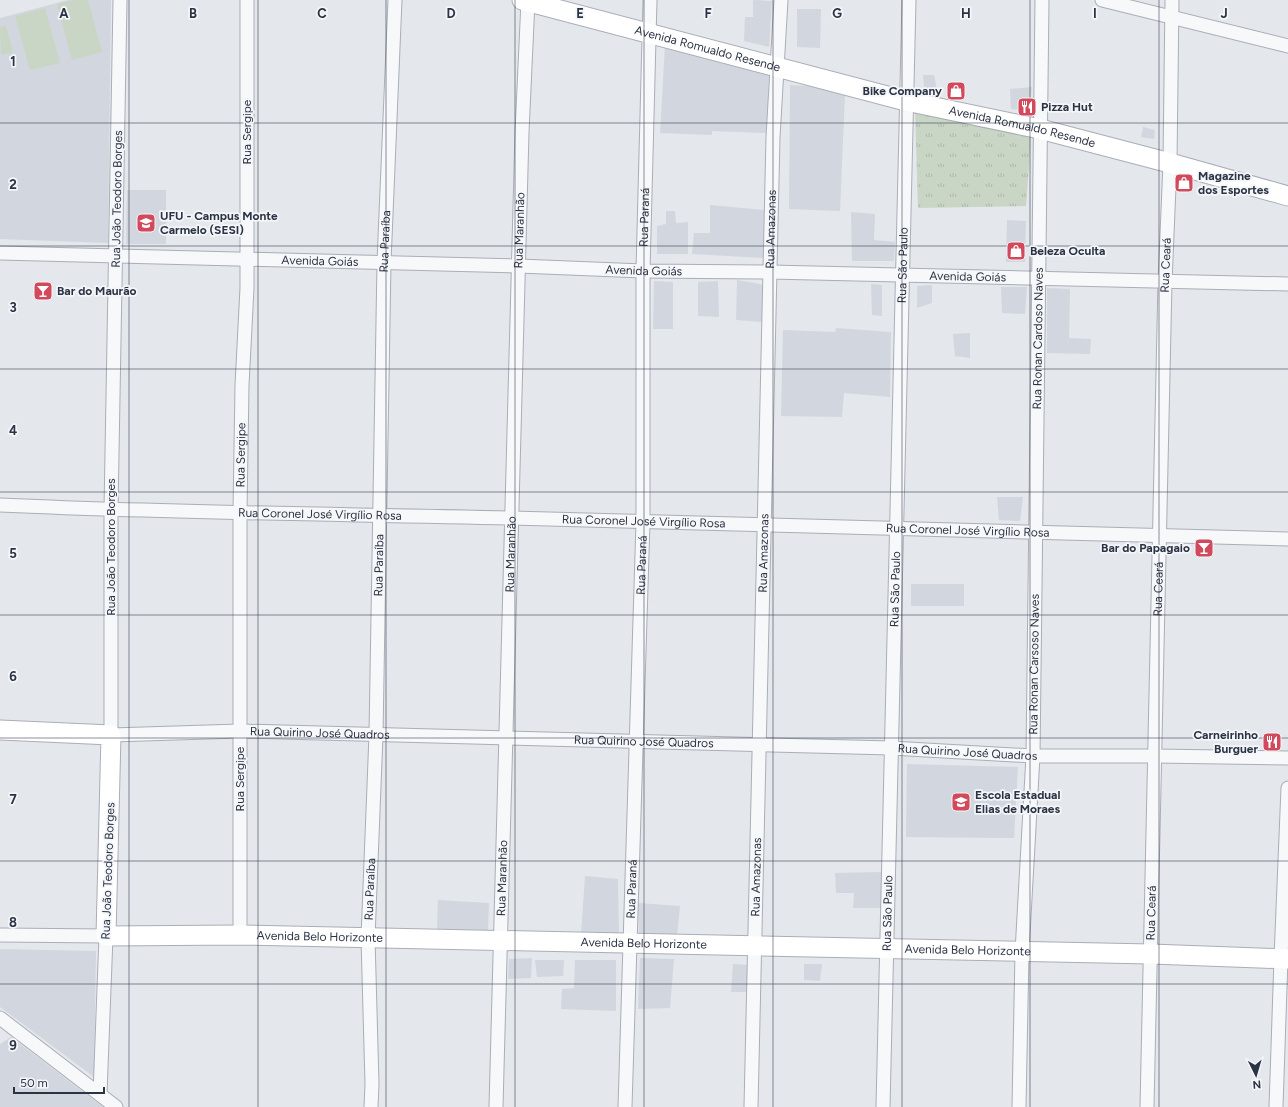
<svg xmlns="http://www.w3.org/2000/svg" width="1288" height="1107" viewBox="0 0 1288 1107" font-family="Figtree,sans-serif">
  <defs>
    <pattern id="park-tufts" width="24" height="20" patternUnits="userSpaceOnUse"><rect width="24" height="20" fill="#c9d6c5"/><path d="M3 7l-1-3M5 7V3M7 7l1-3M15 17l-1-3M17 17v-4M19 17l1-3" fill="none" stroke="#adb8ab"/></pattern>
  </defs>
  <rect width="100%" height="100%" fill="#e4e7ec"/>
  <!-- built -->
  <path fill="#d2d6de" d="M68,0H111L108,243L0,239V18Z
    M753,0L772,1L769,47L744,41L745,17H753Z
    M797,9H821L820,48L797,47Z
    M665,45L769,71L767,133L712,131V135L660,133Z
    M923,75H934L937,90L924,87Z
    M790,85L823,87L845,94L840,211L789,209Z
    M1032,87L1029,111L1011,109L1010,89Z
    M1143,127L1155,130L1154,139L1141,137Z
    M127,190H166V244H126Z
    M710,205L765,210V258L692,254L694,233H710Z
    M666,211H675L676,223L688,222V254H657V226L666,224Z
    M851,212L875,214L874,240L895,242L894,261H852Z
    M1007,220L1026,221L1025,262H1006Z
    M737,280L760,284L764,287L762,322L736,320Z
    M654,281L673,282V329H653Z
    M718,281L719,317L698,316V282Z
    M871,284L882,285V316L872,315Z
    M932,285V303L917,308V286Z
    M1001,287H1027L1025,314L1002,313Z
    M1047,288L1070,289L1069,338L1091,339L1090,354L1047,353Z
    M836,328L891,332L890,397L844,393L842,417L781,416L783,330L835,332Z
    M970,333V358L955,356L953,334Z
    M997,497H1023L1020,521L999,520Z
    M911,584H964V606H911Z
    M907,764L1018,767L1014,838L906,837Z
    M882,872V908H853L854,893H836L835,873Z
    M585,876L618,879L619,935H581Z
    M438,900L489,903L488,930L437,929Z
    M638,903L680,906L677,936L639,935Z
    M0,949L96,951L94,1077L0,1007Z
    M532,958L531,978L508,979L509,959Z
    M640,958L674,959L670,1008L638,1009Z
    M535,960H564L563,976L537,977Z
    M575,960H616V1011L561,1009L562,989L574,988Z
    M733,964L748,965L747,992H731Z
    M804,964H822L820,981L804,980Z
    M11,1037L103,1107H0V1044Z"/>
  <!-- park -->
  <path fill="url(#park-tufts)" d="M915,110L1031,137L1026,206L918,208Z"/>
  <!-- garden -->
  <path fill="#c9d6c5" d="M73,0H88L102,52L72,60L57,4Z
    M45,8L60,63L30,70L15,16Z
    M6,26L13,52L1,55L0,27Z"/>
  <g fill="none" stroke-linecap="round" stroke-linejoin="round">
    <!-- street casing -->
    <g stroke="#a9aeb7" stroke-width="15">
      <g id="street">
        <path id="s1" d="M120,0L111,510V735L240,731L891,748L1033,756H1155L1288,758"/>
        <path d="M1102,0L1288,46"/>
        <path id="s2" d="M0,253L519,266L643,271L770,272L1288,284"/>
        <path id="s3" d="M0,505C170,513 341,514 511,518C770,524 1029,533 1288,539"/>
        <path d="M0,935L106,936L100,1094"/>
        <path id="s4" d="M240,935V513L242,385L247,288V0"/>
        <path d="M0,1018L116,1107"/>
        <path id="s5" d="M371,1107L372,1084L368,938L376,735L384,262L395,0"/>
        <path id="s6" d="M496,1107L522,132L528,1"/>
        <path id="s7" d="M625,1107L643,522V271L650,0"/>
        <path id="s8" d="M751,1107L773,137L781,0"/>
        <path id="s9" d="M883,1107L909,0"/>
        <path id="s10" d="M1019,1107L1022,952L1033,756L1042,0"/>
        <path id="s11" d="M1147,1107L1165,282L1170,163L1172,0"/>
        <path d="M1276,1107L1281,958L1288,788"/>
      </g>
    </g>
    <!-- secondary casing -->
    <g stroke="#a9aeb7" stroke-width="21">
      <g id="secondary">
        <path id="s12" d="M522,0L906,101L1040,129L1170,163L1288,196"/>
        <path id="s13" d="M0,730L111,735L106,936L240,935L1151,954L1288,959"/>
      </g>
    </g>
    <!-- street -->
    <use href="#street" stroke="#f7f8fa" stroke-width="13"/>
    <!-- secondary -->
    <use href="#secondary" stroke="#fff" stroke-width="19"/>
  </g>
  <!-- grid -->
  <path fill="none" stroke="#2b3445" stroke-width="1" stroke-opacity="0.55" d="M129,0V1107M258,0V1107M386,0V1107M515,0V1107M644,0V1107M773,0V1107M902,0V1107M1030,0V1107M1159,0V1107M0,123H1288M0,246H1288M0,369H1288M0,492H1288M0,615H1288M0,738H1288M0,861H1288M0,984H1288"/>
  <!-- icons -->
  <defs>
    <g id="shop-square" transform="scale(1)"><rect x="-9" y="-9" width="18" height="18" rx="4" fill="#d1495b" stroke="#f4f6f9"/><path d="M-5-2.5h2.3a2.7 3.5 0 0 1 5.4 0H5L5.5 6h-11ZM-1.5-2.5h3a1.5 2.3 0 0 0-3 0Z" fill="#fff"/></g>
    <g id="restaurant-square" transform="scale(1)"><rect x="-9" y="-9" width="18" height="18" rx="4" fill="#d1495b" stroke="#f4f6f9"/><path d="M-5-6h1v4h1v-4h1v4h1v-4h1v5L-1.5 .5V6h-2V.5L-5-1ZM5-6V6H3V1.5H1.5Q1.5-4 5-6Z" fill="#fff"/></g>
    <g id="university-square" transform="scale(1)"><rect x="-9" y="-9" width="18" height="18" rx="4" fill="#d1495b" stroke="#f4f6f9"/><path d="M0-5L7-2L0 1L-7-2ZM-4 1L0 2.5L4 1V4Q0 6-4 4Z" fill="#fff"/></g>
    <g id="bar-square" transform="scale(1)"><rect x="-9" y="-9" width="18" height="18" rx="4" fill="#d1495b" stroke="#f4f6f9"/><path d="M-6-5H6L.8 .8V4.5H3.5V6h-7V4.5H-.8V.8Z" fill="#fff"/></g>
    <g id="school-square" transform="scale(1)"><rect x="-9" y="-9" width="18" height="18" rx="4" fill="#d1495b" stroke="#f4f6f9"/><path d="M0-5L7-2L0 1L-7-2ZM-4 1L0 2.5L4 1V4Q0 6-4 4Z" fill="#fff"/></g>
  </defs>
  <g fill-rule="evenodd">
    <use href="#shop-square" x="956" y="91"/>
    <use href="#restaurant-square" x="1027" y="107"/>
    <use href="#shop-square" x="1184" y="183"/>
    <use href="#university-square" x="146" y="223"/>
    <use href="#shop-square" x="1016" y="251"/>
    <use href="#bar-square" x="43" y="291"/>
    <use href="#bar-square" x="1204" y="548"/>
    <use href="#restaurant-square" x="1272" y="742"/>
    <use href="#school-square" x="961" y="802"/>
  </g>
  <g text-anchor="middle" stroke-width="3.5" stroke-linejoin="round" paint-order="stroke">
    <!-- street labels -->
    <g font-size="12" fill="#2b3445" stroke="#f4f6f9">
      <text dy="4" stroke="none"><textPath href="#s12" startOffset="192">Avenida Romualdo Resende</textPath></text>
      <text dy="4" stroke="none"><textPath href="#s12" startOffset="516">Avenida Romualdo Resende</textPath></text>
      <text transform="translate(247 132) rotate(-90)" y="4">Rua Sergipe</text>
      <text transform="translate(117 199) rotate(-89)" y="4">Rua João Teodoro Borges</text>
      <text dy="4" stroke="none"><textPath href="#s7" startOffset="890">Rua Paraná</textPath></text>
      <text dy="4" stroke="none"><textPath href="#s8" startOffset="878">Rua Amazonas</textPath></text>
      <text dy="4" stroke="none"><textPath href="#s6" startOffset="877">Rua Maranhão</textPath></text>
      <text dy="4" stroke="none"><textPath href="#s5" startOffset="866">Rua Paraíba</textPath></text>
      <text dy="4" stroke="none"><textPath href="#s2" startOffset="320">Avenida Goiás</textPath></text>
      <text dy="4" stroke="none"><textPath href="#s9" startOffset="842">Rua São Paulo</textPath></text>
      <text dy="4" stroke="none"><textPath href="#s11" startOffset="842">Rua Ceará</textPath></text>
      <text dy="4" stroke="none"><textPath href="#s2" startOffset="644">Avenida Goiás</textPath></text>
      <text dy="4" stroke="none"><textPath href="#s2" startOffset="968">Avenida Goiás</textPath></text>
      <text dy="4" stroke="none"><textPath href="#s10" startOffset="769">Rua Ronan Cardoso Naves</textPath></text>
      <text dy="4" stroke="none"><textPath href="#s4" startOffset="480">Rua Sergipe</textPath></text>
      <text dy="4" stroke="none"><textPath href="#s3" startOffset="320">Rua Coronel José Virgílio Rosa</textPath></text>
      <text dy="4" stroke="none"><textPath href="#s3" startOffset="644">Rua Coronel José Virgílio Rosa</textPath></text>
      <text dy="4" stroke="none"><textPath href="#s3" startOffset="968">Rua Coronel José Virgílio Rosa</textPath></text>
      <text transform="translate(111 547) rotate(-90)" y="4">Rua João Teodoro Borges</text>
      <text dy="4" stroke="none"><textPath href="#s8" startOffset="554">Rua Amazonas</textPath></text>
      <text dy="4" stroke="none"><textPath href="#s6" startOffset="553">Rua Maranhão</textPath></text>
      <text dy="4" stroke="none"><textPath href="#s5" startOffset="542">Rua Paraíba</textPath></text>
      <text dy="4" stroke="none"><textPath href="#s7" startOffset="542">Rua Paraná</textPath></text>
      <text dy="4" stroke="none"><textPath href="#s9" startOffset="518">Rua São Paulo</textPath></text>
      <text dy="4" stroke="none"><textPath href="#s11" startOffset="518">Rua Ceará</textPath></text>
      <text dy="4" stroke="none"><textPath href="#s10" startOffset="443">Rua Ronan Carsoso Naves</textPath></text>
      <text dy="4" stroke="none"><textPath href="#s1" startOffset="944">Rua Quirino José Quadros</textPath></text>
      <text dy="4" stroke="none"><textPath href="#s1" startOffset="1268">Rua Quirino José Quadros</textPath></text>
      <text dy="4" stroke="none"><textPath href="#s1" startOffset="1592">Rua Quirino José Quadros</textPath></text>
      <text transform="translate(240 779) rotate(-90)" y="4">Rua Sergipe</text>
      <text transform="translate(108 871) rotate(-88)" y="4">Rua João Teodoro Borges</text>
      <text dy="4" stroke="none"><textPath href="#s8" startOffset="230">Rua Amazonas</textPath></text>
      <text dy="4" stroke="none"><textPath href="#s6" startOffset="229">Rua Maranhão</textPath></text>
      <text dy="4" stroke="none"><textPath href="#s5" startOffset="218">Rua Paraíba</textPath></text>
      <text dy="4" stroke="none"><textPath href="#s7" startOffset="218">Rua Paraná</textPath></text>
      <text dy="4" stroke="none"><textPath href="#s9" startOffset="194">Rua São Paulo</textPath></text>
      <text dy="4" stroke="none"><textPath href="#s11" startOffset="194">Rua Ceará</textPath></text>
      <text dy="4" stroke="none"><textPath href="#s13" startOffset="526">Avenida Belo Horizonte</textPath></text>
      <text dy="4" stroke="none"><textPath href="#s13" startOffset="850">Avenida Belo Horizonte</textPath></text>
      <text dy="4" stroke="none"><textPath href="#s13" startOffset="1174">Avenida Belo Horizonte</textPath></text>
    </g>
    <!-- poi labels -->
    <g font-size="12" font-weight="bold" fill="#2b3445" stroke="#f4f6f9" text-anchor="start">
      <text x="942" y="95" text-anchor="end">Bike Company</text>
      <text x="1041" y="111">Pizza Hut</text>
      <text x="1198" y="180">Magazine<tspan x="1198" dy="14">dos Esportes</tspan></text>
      <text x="160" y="220">UFU - Campus Monte<tspan x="160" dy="14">Carmelo (SESI)</tspan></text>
      <text x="1030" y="255">Beleza Oculta</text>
      <text x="57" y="295">Bar do Maurão</text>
      <text x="1190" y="552" text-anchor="end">Bar do Papagaio</text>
      <text x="1258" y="739" text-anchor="end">Carneirinho<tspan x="1258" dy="14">Burguer</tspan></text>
      <text x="975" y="799">Escola Estadual<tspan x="975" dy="14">Elias de Moraes</tspan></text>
    </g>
  </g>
  <g font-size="13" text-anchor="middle" font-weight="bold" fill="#2b3445" stroke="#f4f6f9" stroke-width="3.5" stroke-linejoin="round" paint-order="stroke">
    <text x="64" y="18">A</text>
    <text x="193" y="18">B</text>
    <text x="322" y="18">C</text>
    <text x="451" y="18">D</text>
    <text x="580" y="18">E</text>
    <text x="708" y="18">F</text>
    <text x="837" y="18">G</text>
    <text x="966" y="18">H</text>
    <text x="1095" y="18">I</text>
    <text x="1224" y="18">J</text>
    <text x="13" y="66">1</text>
    <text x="13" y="189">2</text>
    <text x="13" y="312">3</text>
    <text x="13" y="435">4</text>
    <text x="13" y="558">5</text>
    <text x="13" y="681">6</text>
    <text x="13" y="804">7</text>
    <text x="13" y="927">8</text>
    <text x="13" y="1050">9</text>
  </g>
  <!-- north arrow -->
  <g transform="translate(1256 1075) rotate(175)" stroke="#f4f6f9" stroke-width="3" paint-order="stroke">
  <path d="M0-3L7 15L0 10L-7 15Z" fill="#2b3445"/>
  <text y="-6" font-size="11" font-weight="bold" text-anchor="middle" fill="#2b3445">N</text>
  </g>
  <!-- scale -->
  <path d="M14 1087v6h90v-6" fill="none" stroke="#2b3445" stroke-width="2"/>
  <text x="20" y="1087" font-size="12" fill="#2b3445" stroke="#f4f6f9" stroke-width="3" paint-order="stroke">50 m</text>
</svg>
